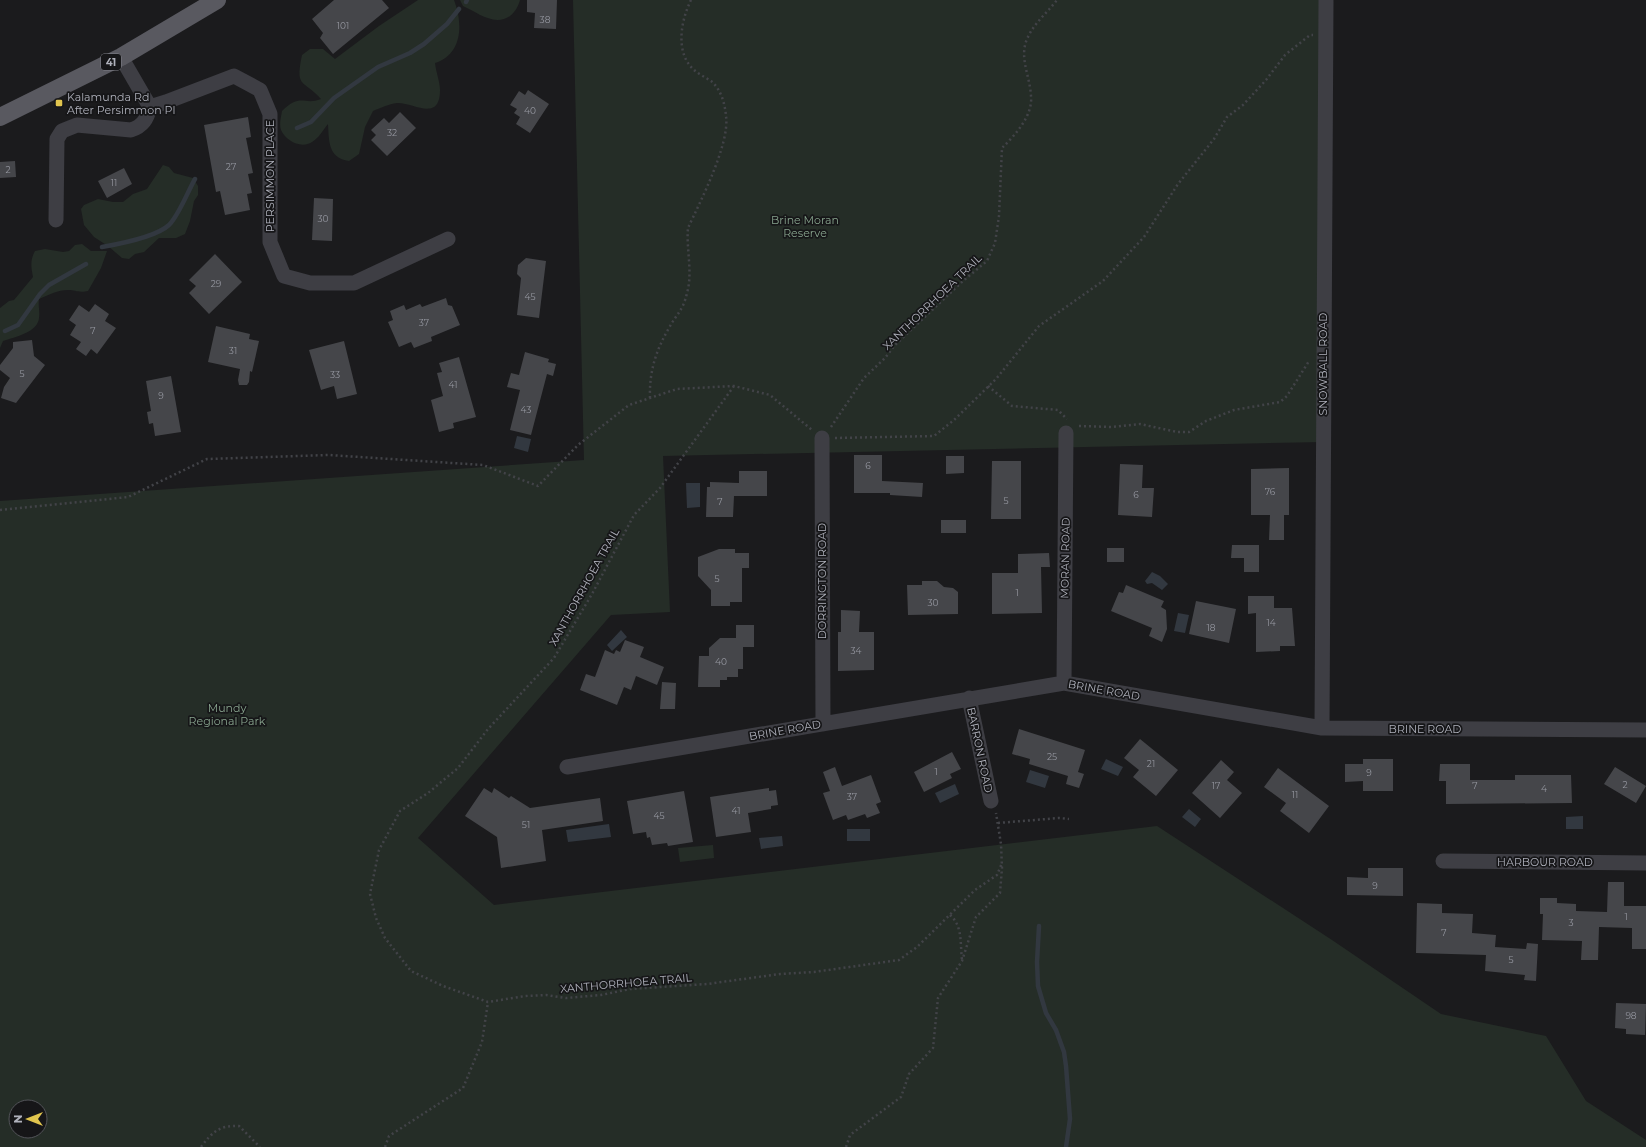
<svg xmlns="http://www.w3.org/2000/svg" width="1646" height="1147" viewBox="0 0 1646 1147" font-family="Montserrat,sans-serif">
  <rect width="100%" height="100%" fill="#1b1b1d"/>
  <!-- green -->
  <path fill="#252d27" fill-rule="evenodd" d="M418,0H454C463,23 463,54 435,63C436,72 440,82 440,90C440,123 413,102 397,103C389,104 380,108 373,111L365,127L359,154L349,161C328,158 329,141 328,124C323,130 319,138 312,142C301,149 286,141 281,130C279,124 281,117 282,111C301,92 304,106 321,99C303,79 295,89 302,55L310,49H323L335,59L379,26Z
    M460,0H520C518,7 515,12 510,16C494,27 477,12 463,6Z
    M573,0H1326L1323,442L663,456L670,612L611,615L418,838L494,905L1157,826L1332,940L1441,1014L1546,1036L1586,1101L1646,1140V1147H0V501L584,460ZM16,1107H40V1131H16Z
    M163,165L169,167L174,173L193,178L198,186V195L194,201L190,221L185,234L176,238H159L144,252L135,254L129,259L122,258L108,246L94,237L84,225L81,209L84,205L98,199L113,202H123L133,194L147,189Z
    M82,244L91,251H107L101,268L88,291C78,293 76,290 68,290C58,290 48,295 39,299C38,306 40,311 39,318C38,332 15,337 3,341L0,348V308L9,301L14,300L33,277C31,267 30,260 35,251L45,249L63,252L69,251L75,245Z
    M713,845L714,858L680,862L678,848Z"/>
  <!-- water -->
  <path fill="#323840" d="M517,436L531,439L528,452L514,448Z
    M686,483H700V507L687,508Z
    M1152,572L1160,576L1168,584L1162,590L1152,583L1147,584L1145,581Z
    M1178,613L1189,615L1185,633L1174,631Z
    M621,630L627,637L612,651L607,645Z
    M1106,759L1123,767L1118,776L1101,769Z
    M1030,770L1049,776L1045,788L1026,782Z
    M955,784L959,794L940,803L935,793Z
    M1189,809L1201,819L1195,827L1182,817Z
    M1583,816V829H1566V817Z
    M609,824L611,837L568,842L566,830Z
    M847,829H870V841H847Z
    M782,836L783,846L761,849L759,838Z"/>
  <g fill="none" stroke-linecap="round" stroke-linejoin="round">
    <!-- stream -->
    <path stroke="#323840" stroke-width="4.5" d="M466,2L467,0
      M297,128L311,122L334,98L378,67L410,53L424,44L447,24L459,9
      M102,247C119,244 156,237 169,225C179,215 188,191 195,179
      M5,331L18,325L40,294L49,285L86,264
      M1039,926L1037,962L1038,986L1046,1013L1056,1030L1064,1052L1066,1066L1070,1119L1066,1147"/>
  </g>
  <!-- building -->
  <path fill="#45464a" d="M334,0H382L389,8L333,54L320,38L323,33L312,19Z
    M527,0H557L556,29L534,28L535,13L527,12Z
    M528,90L549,104L530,133L516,124L520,117L514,113L517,109L510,105L519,91L525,95Z
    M400,112L416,128L387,156L371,140L376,135L371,130L384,118L389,123Z
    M248,117L251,137L246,138L253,173L248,174L252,193L247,194L250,210L225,215L220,191L216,192L204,125Z
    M15,161L16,177L0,178V162Z
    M124,168L132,184L107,198L98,181Z
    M314,198L333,199L332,241L312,240Z
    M215,254L242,282L209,314L189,293L196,286L189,280Z
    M526,258L546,261L539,318L517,315L521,278L517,274L518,265Z
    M446,298L448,305L452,306L460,325L431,337L432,341L414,348L411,342L399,347L388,322L393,320L390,311L404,305L406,310L420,304L422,307Z
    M95,304L109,314L105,321L116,328L97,354L91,349L86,356L76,349L81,342L70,335L76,325L69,320L79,305L89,312Z
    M216,326L250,334L249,339L259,341L252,372L250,371L249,382L247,385H239L238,380L240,369L208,362Z
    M32,340L34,356L45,365L16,403L1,398L4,387L10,378L0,370V365L13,348V342Z
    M344,341L357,394L337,399L334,386L321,390L309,350Z
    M525,352L549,359L548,362L556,364L553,376L547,374L531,435L510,430L520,390L507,387L511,373L519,375Z
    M459,357L476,417L453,423L454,428L439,432L431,400L443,396L437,373L442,372L439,363Z
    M171,376L181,432L155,436L153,423L149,424L147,412L151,411L146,381Z
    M854,455H882V481L923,483L922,497L890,495V493H854Z
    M946,456H964V473L946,474Z
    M992,461H1021V519H991Z
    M1120,464L1143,465L1142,488H1154L1152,517L1118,515Z
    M1289,468V515H1284V540H1269L1270,515H1251V469Z
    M739,471H767V496H734L733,517H706L707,487H710V482L739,483Z
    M941,520H966V533H941Z
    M1232,545H1259V572H1244V558H1231Z
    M1107,548H1124V562H1107Z
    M719,549H735V553H749V568H742V602H730V606H711V590L698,576V557Z
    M1049,553L1050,567H1041L1042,613L992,614V573H1018V554Z
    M922,581H937L944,587L953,588L958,592V614L908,615L907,585H922Z
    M1126,585L1164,601L1161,607L1166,610L1167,629L1162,642L1149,636L1152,628L1111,611L1119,592L1123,593Z
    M1248,596H1274V608H1292L1295,646H1280V651L1256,652V613L1248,614Z
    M1196,601L1236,609L1229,643L1189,634Z
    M841,610L860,611L859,632H874V670L838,671V632H841Z
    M736,625H754V647H743V669H738V677H727V680H720V687H698L699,656H709V648L720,638H736Z
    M625,640L644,647L640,657L664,667L657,685L636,676L631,690L624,687L617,705L580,690L586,674L595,677L605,650L614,654L616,650L620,652Z
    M662,682L676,683L675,709H660Z
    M1019,729L1085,750L1078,772L1084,774L1079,788L1066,784L1068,776L1029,764L1030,759L1012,754Z
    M1140,739L1178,770L1156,796L1133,777L1139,770L1124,758Z
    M952,752L961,769L950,774L952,778L924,792L914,772Z
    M1363,759H1393V791H1363V781L1345,782V764H1363Z
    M1221,760L1234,772L1227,780L1242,793L1220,818L1192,793Z
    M1440,764H1470V780H1515V775H1571L1572,803L1446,804V781H1439Z
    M835,767L842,786L871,775L881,802L876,804L880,813L867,818L865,814L848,820L846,815L833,820L823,793L830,791L823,772Z
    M1615,767L1646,786L1636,803L1604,784Z
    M1278,768L1329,806L1309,833L1280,811L1286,803L1264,787Z
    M484,788L492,793L494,788L509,798L511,796L530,808L600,798L603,821L542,830L546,861L501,868L497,837L465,816Z
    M769,788V791L776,790L778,805L771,806V809L748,813L751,832L716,837L710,797Z
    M684,791L693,842L668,846L667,843L652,845L650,837L647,838L646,832L633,834L627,801Z
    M1368,868H1403V896L1347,895V877L1368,878Z
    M1608,882H1624V906H1646V949H1632V928L1599,927L1598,960H1581L1582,941L1542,940L1543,914H1540V898H1557V903L1576,904V911L1607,912Z
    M1417,903L1442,904V913L1473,914L1472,933L1496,935L1495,947L1526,949L1527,943L1538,944L1536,981L1524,980L1525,975L1485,971L1486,955L1416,953Z
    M1616,1003L1646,1004L1645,1035L1626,1034V1029L1615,1028Z"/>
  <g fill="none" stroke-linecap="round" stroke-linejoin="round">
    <!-- path -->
    <path stroke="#424348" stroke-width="2.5" stroke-dasharray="2 3" stroke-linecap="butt" d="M734,386L660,488L634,515L592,594L554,658L488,729L458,768L428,793L400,811L379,850L370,894L376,918L385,938L411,971L443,986L488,1002L525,996L546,995L566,998L601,995L630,989L707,984L780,974L814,972L899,960L917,947L975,890L997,875L1002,863
      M988,386L1012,406L1058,410L1067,419
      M650,398C649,372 656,350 669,328C677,313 683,311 687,293C693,273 686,248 688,228C700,202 730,144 726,116C725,104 721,89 711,81C705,77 698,74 693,69C675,52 681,20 691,0
      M1079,426L1112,427L1140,424L1177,432H1189L1206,421L1234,410L1280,402L1287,396L1309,361
      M831,427L864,378L885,358L895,345L963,281L987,261L995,243L999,216L1002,148C1015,135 1033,116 1031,96C1030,76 1019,58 1027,39C1034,23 1047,13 1057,0
      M835,438L934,436L954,420L996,379L1039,326L1103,281L1144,237L1178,184L1214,139L1227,117L1243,105L1266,80L1285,55L1310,35H1313
      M0,510L128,497L207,459L329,455L483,465L538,486L578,445L629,405L677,389L734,386L770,395L812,430
      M998,823L1059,818L1069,819
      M950,915C963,926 960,944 962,960
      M201,1147C212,1132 220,1125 239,1126L260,1147
      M385,1147L389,1136L463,1088L482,1042L488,1002
      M846,1147L850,1135L901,1097L909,1074L933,1048L938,998L962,961L976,917L1000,893L1002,868L1001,844L996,813"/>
    <!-- minor -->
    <path stroke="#3e3e44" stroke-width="15" d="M121,57L150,107
      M56,220L57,139L62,131L77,125L131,130C143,126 147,119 150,107L166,102L234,76L260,90L270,114V242L284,276L310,283H354L448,239
      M822,438L823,724
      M1064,683L1066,433
      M969,698L991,801
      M1322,728L1326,0
      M567,767L1064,683L1322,728L1646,730
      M1443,861L1646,863"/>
    <!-- major -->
    <path stroke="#595960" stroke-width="18" d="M0,117L121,57L217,0"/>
  </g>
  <!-- markers -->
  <rect fill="#e1c54e" stroke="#161618" stroke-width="1.5" x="55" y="99" width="8" height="8" rx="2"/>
  <g text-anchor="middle" stroke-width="3.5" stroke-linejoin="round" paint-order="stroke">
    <!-- number labels -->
    <g font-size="9" fill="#94969f">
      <text x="545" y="23">38</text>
      <text x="343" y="29">101</text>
      <text x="530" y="114">40</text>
      <text x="392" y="136">32</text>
      <text x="231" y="170">27</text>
      <text x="8" y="173">2</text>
      <text x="114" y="186">11</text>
      <text x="323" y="222">30</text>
      <text x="216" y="287">29</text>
      <text x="530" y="300">45</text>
      <text x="424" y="326">37</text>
      <text x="93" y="334">7</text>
      <text x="233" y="354">31</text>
      <text x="22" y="377">5</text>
      <text x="335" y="378">33</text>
      <text x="453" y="388">41</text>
      <text x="161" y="399">9</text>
      <text x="526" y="413">43</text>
      <text x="868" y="469">6</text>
      <text x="1270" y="495">76</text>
      <text x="1136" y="498">6</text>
      <text x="1006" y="504">5</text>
      <text x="720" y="505">7</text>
      <text x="717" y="582">5</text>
      <text x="1017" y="596">1</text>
      <text x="933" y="606">30</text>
      <text x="1271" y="626">14</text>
      <text x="1211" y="631">18</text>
      <text x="856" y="654">34</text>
      <text x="721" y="665">40</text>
      <text x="1052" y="760">25</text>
      <text x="1151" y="767">21</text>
      <text x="936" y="775">1</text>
      <text x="1369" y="776">9</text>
      <text x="1625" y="788">2</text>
      <text x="1216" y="789">17</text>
      <text x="1475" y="789">7</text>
      <text x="1544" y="792">4</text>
      <text x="1295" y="798">11</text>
      <text x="852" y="800">37</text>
      <text x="736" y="814">41</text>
      <text x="659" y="819">45</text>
      <text x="526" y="828">51</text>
      <text x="1375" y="889">9</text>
      <text x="1626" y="920">1</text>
      <text x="1571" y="926">3</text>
      <text x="1444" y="936">7</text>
      <text x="1511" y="963">5</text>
      <text x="1631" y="1019">98</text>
    </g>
    <!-- shield labels -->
    <rect fill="#161618" stroke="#81828a" stroke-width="1" x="101" y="54" width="20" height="16" rx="3"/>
    <g font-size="10" font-weight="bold" fill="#afb1bb">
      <text x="111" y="66">41</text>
    </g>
    <!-- poi labels -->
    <g font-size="11" fill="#afb1bb" stroke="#161618" text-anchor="start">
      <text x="67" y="101">Kalamunda Rd<tspan x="67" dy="13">After Persimmon Pl</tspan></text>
    </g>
    <!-- street labels -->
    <g font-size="11" fill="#afb1bb" stroke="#161618">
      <text transform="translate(270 176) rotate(-90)" y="4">PERSIMMON PLACE</text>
      <text transform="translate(932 302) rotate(-44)" y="4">XANTHORRHOEA TRAIL</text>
      <text transform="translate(1323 364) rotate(-90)" y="4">SNOWBALL ROAD</text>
      <text transform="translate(1065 558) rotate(-89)" y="4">MORAN ROAD</text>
      <text transform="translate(822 581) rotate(-90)" y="4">DORRINGTON ROAD</text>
      <text transform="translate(584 587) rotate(-61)" y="4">XANTHORRHOEA TRAIL</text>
      <text transform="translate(1104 690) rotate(10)" y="4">BRINE ROAD</text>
      <text x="1425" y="733">BRINE ROAD</text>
      <text transform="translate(785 730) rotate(-10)" y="4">BRINE ROAD</text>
      <text transform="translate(980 750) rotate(78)" y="4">BARRON ROAD</text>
      <text x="1545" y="866">HARBOUR ROAD</text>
      <text transform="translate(626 983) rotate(-5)" y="4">XANTHORRHOEA TRAIL</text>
    </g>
    <!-- park labels -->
    <g font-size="11" fill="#88a48e" stroke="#161618">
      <text x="805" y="224">Brine Moran<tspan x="805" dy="13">Reserve</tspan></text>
      <text x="227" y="712">Mundy<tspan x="227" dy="13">Regional Park</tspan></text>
    </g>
  </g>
  <!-- north arrow -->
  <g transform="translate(28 1119) rotate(270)"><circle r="19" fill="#161618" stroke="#535459"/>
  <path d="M0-3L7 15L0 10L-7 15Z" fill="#e1c54e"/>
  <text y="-6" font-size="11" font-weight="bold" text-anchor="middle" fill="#afb1bb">N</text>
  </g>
</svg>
